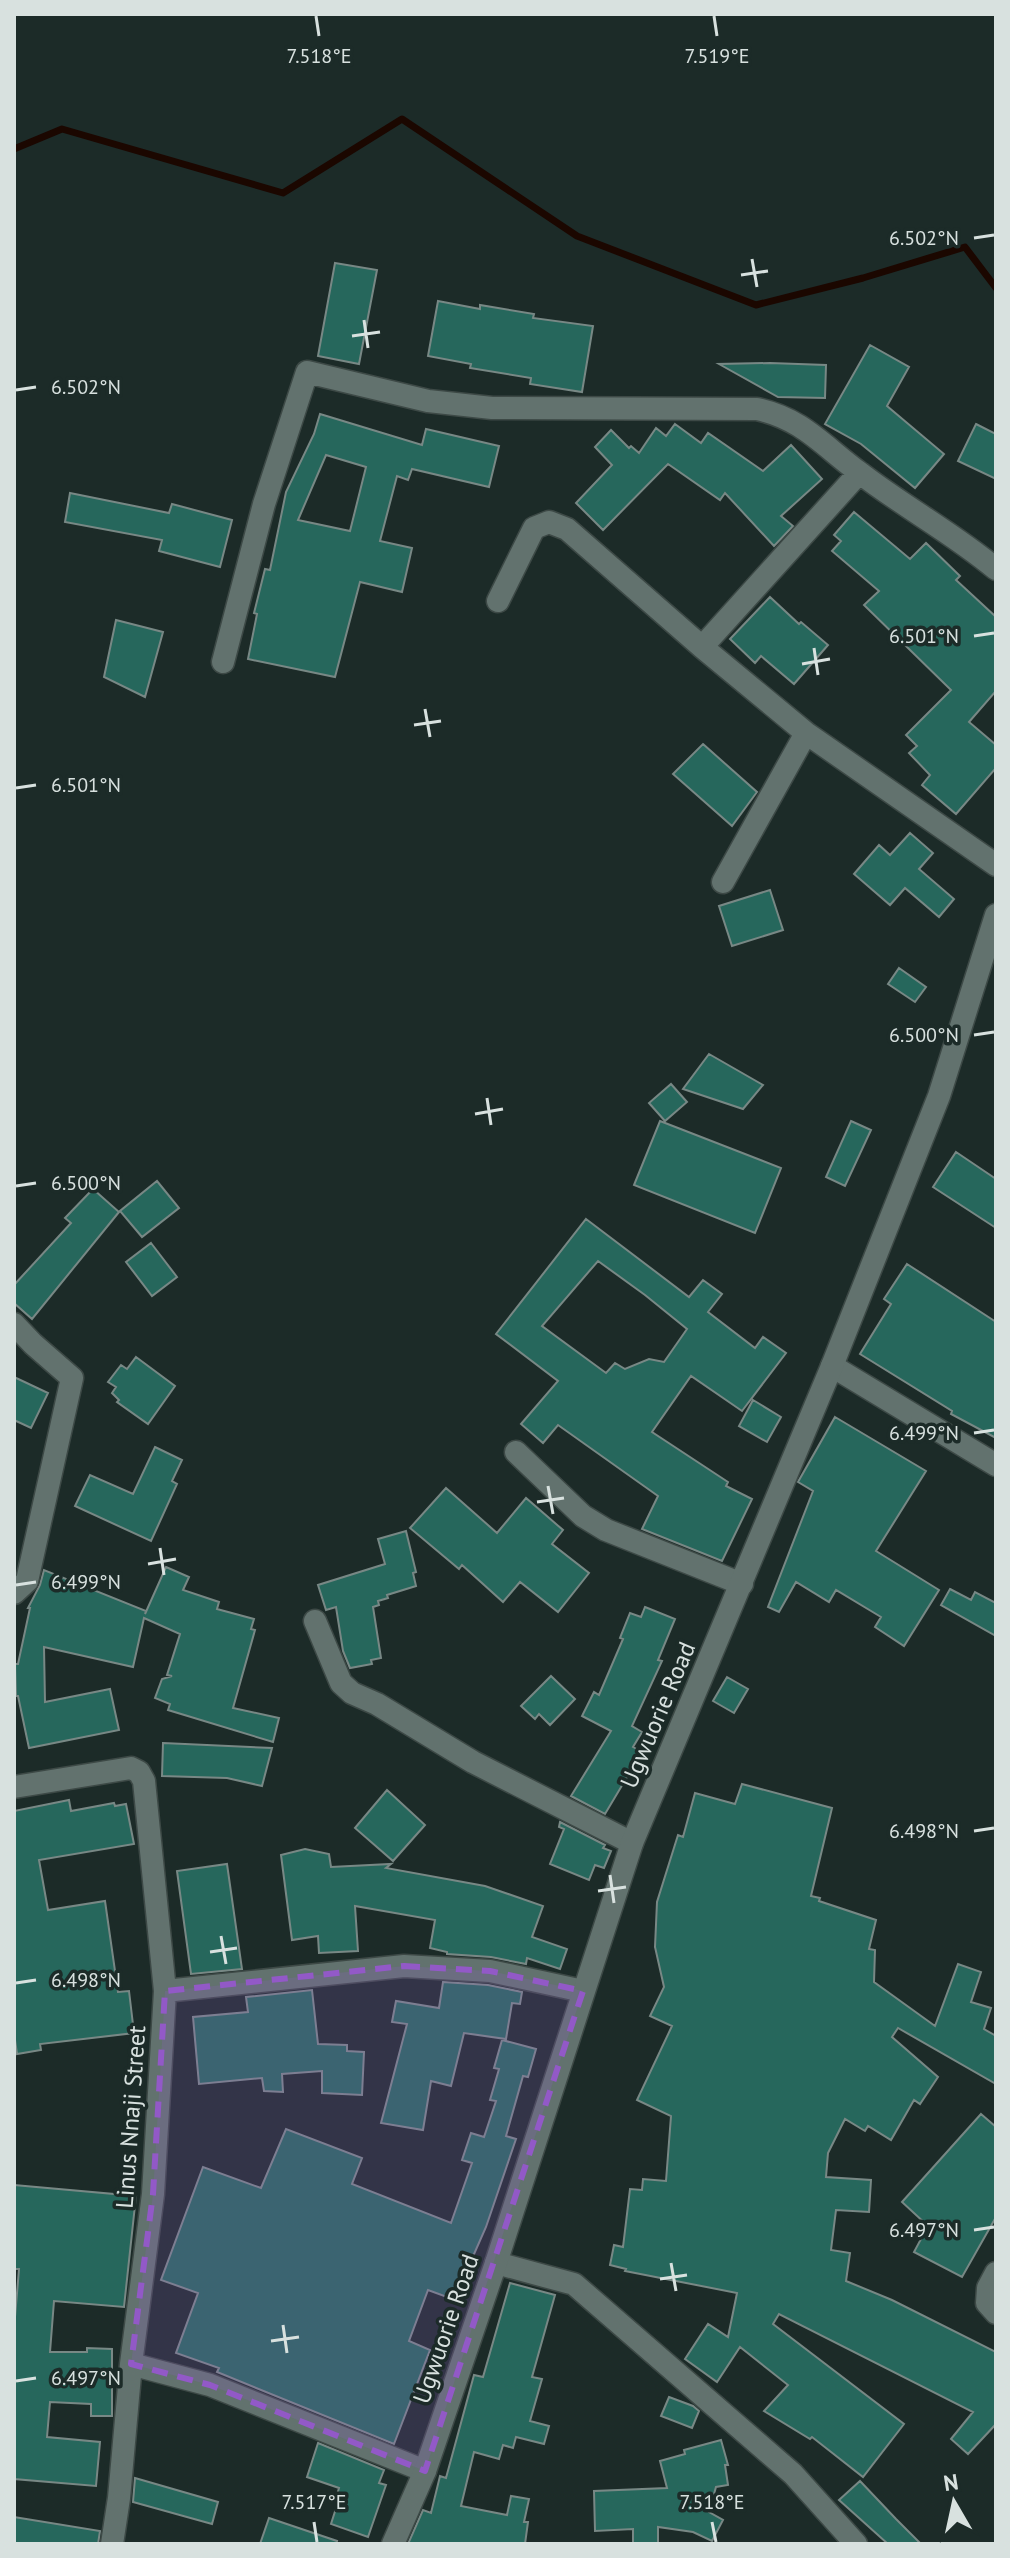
<svg xmlns="http://www.w3.org/2000/svg" width="1010" height="2558" viewBox="0 0 1010 2558" font-family="'PT Sans',sans-serif">
  <rect width="100%" height="100%" fill="#1c2b28"/>
  <g fill="none" stroke-linecap="round" stroke-linejoin="round">
    <!-- stream -->
    <path stroke="#1b0700" stroke-width="7" d="M14,149L62,129L283,193L402,119L577,236L756,305L863,278L965,247L996,288"/>
  </g>
  <!-- building -->
  <path fill="#26675c" stroke="#788885" stroke-width="2" fill-rule="evenodd" d="M335,263L377,270L359,364L318,356Z
    M438,301L480,309V305L534,314L533,318L593,326L582,392L530,384L531,378L470,368L471,364L428,356Z
    M870,345L909,367L887,406L944,454L915,488L861,444L825,424Z
    M770,363L826,365L825,398L778,397L719,364Z
    M320,414L422,445L426,429L499,446L489,487L412,469L408,480L397,476L380,541L412,548L402,592L360,582L335,677L248,659L257,614L254,613L265,569L270,570L286,492L314,434ZM326,455L366,467L350,531L298,520Z
    M675,424L701,443L708,433L763,471L791,445L822,479L781,516L793,526L774,546L725,493L720,500L668,464L603,530L576,503L612,465L595,447L611,430L629,448L631,446L639,453L656,428L666,436Z
    M976,424L996,434V479L958,461Z
    M70,493L169,513L172,504L232,520L220,567L159,551L162,540L65,522Z
    M854,512L910,559L926,543L960,576L956,580L996,617V691L969,722L996,745V768L956,814L922,785L930,775L909,753L917,746L906,735L951,690L864,605L879,591L832,551L841,541L834,535Z
    M770,597L799,624L801,622L828,645L794,684L761,656L755,663L730,639Z
    M116,620L163,632L145,697L104,677Z
    M703,744L757,792L732,826L673,774Z
    M910,833L933,853L919,869L954,899L939,917L905,888L890,905L854,874L879,845L890,855Z
    M770,890L783,930L732,946L719,906Z
    M899,968L926,987L915,1002L888,984Z
    M709,1054L763,1085L743,1109L683,1089Z
    M671,1084L687,1102L665,1121L649,1103Z
    M660,1121L781,1168L755,1233L634,1185Z
    M851,1121L871,1130L845,1186L826,1177Z
    M956,1152L996,1179V1228L933,1187Z
    M157,1181L179,1208L142,1237L120,1211Z
    M93,1189L119,1212L32,1319L14,1303V1285L71,1223L65,1218Z
    M586,1219L689,1297L703,1280L722,1294L708,1312L755,1348L763,1337L786,1353L742,1411L691,1376L652,1432L728,1482L726,1486L752,1499L722,1561L642,1529L658,1496L558,1425L543,1443L521,1424L558,1381L496,1334ZM598,1261L645,1295L687,1329L664,1362L649,1359L625,1369L615,1363L606,1373L542,1326Z
    M151,1243L177,1277L152,1296L126,1262Z
    M907,1264L996,1322V1438L951,1414L952,1411L860,1354L891,1304L884,1299Z
    M136,1357L175,1386L148,1424L117,1402L119,1400L112,1393L116,1387L108,1382L121,1365L127,1369Z
    M14,1377L48,1393L31,1428L14,1420Z
    M753,1400L781,1417L767,1442L739,1426Z
    M835,1417L926,1471L876,1551L939,1590L904,1646L875,1627L881,1617L836,1590L829,1602L796,1582L779,1612L768,1607L813,1491L798,1482Z
    M155,1447L182,1460L172,1481L177,1484L151,1541L75,1506L90,1475L133,1494Z
    M446,1488L497,1533L526,1498L563,1530L552,1544L589,1573L558,1612L520,1582L503,1602L462,1565L459,1569L410,1528Z
    M406,1531L416,1572L413,1573L416,1586L387,1595L388,1598L378,1601L379,1605L373,1607L381,1658L371,1660L372,1664L350,1668L343,1651L336,1607L326,1610L318,1585L385,1564L378,1539Z
    M166,1567L189,1577L183,1590L219,1602L217,1609L254,1619L251,1629L255,1630L233,1708L279,1718L273,1742L168,1710L170,1704L155,1698L162,1679L172,1676L167,1675L180,1634L144,1618L133,1667L44,1647L45,1702L110,1689L119,1730L29,1748L18,1696H16L15,1664H18L30,1608H28L40,1585L44,1570L146,1611L145,1614Z
    M950,1589L971,1600L975,1592L996,1603V1636L941,1605Z
    M645,1607L675,1619L658,1660L662,1661L632,1726L642,1732L633,1747L642,1752L605,1814L571,1796L611,1731L582,1716L594,1692L599,1695L623,1639L620,1638L630,1613L641,1617Z
    M551,1676L575,1699L550,1725L539,1714L535,1719L521,1706Z
    M727,1677L748,1689L734,1713L713,1701Z
    M163,1743L272,1748L262,1786L227,1778L162,1776Z
    M742,1784L832,1808L811,1896L820,1898L819,1901L876,1920L869,1949L875,1950L874,1982L935,2026L958,1964L981,1972L971,2002L991,2008L984,2029L996,2036V2084L898,2028L892,2037L938,2077L920,2104L914,2100L891,2140L868,2126L865,2131L845,2119L828,2153L826,2177L871,2180L869,2212L836,2210L831,2250L850,2253L846,2281L892,2300L996,2352V2424L968,2454L951,2439L973,2412L779,2314L773,2324L904,2424L863,2477L812,2437L810,2439L764,2411L788,2385L740,2347L717,2382L685,2359L708,2324L728,2337L737,2293L625,2271L626,2269L610,2265L614,2245L623,2247L630,2189L642,2190L643,2179L666,2181L671,2116L637,2100L672,2026L650,2016L664,1987L655,1947L657,1902L678,1835L683,1837L695,1793L735,1804Z
    M387,1790L425,1825L393,1861L355,1828Z
    M69,1800L71,1811L114,1803L115,1806L126,1804L134,1844L39,1860L48,1910L105,1901L118,1992L129,1991L134,2033L40,2044L41,2050L17,2054L14,2033V1811Z
    M560,1822L605,1845L603,1848L611,1851L604,1868L595,1865L589,1880L550,1864L564,1829L559,1827Z
    M305,1849L329,1854L331,1867L391,1864L386,1868L485,1886L543,1906L532,1937L567,1949L560,1969L527,1958L526,1964L491,1957L447,1954V1952L430,1948L435,1920L355,1906L358,1951L319,1953L318,1936L292,1940L281,1855Z
    M227,1864L242,1969L191,1974L177,1871Z
    M443,1982L488,1985L522,1992L520,2004L512,2003L506,2039L464,2033L451,2086L431,2081L423,2130L381,2123L407,2024L392,2022L396,2001L439,2008Z
    M312,1990L318,2044L347,2045V2051L364,2052L362,2095L322,2093V2071L282,2074L283,2092L264,2091L262,2078L199,2084L193,2017L248,2012L246,1997Z
    M502,2040L536,2049L528,2077L523,2076L506,2136L516,2139L486,2227L467,2270L472,2272L466,2289L463,2288L458,2301L428,2290L409,2341L430,2350L394,2444L217,2372L219,2368L176,2353L198,2293L161,2280L203,2167L261,2188L286,2129L362,2158L352,2184L451,2223L472,2163L462,2160L471,2133L484,2137L496,2101L490,2100L499,2069L494,2068Z
    M981,2114L996,2127V2217L962,2277L914,2252L928,2226L902,2202Z
    M14,2185L136,2196L124,2307L54,2301L50,2352H87V2348L112,2349V2416H91V2404L50,2402L47,2437L100,2442L96,2486L14,2479V2329L19,2269H14Z
    M510,2283L555,2295L532,2377L542,2379L530,2421L549,2426L544,2444L516,2437L513,2448L503,2445L499,2459L474,2452L461,2506L507,2515L511,2496L529,2499L524,2522H528L525,2544H408L423,2510L431,2513L440,2476L446,2478L474,2375L483,2377Z
    M669,2397L693,2406L699,2411L692,2428L661,2416Z
    M721,2440L728,2465H725L728,2485L716,2487L709,2512L723,2520L712,2541L693,2532L658,2527V2544H633V2529L595,2531L594,2491L667,2488L660,2461L685,2454L684,2450Z
    M318,2443L384,2470L379,2483L386,2485L368,2537L331,2524L339,2499L336,2498L339,2488L307,2477Z
    M135,2478L218,2502L212,2524L133,2502Z
    M860,2481L896,2519L921,2544H888L839,2500Z
    M14,2517L100,2531L98,2544H14Z
    M269,2518L337,2541L336,2544H260Z"/>
  <g fill="none" stroke-linecap="round" stroke-linejoin="round">
    <!-- minor casing -->
    <g stroke="#3d4946" stroke-width="25">
      <path id="minor" d="M498,601L534,528L549,522L567,529L702,647L806,733L996,865
        M702,647L859,473
        M223,662L264,504L307,372L428,401L492,408L757,409C803,419 823,446 860,473C904,507 953,533 996,569
        M723,882L806,733
        M14,1324L33,1344L72,1378L27,1581L14,1593
        M832,1366L996,1465
        M516,1452L583,1516L606,1530L742,1584
        M315,1621L341,1683L352,1693L377,1704L473,1762L632,1843
        M14,1787L131,1768L139,1772L144,1781L165,1991L153,2194L131,2364L119,2498L112,2544
        M165,1991L404,1966L490,1971L583,1991
        M496,2263L574,2284L793,2474L856,2544
        M996,2273L988,2288L987,2303L996,2313
        M131,2364L210,2385L425,2471"/>
    </g>
    <!-- tertiary casing -->
    <g stroke="#3d4946" stroke-width="25">
      <path id="tertiary" d="M393,2544L425,2471L496,2263L632,1843L832,1366L939,1096L996,915"/>
    </g>
    <!-- minor -->
    <use href="#minor" stroke="#62726e" stroke-width="22"/>
    <!-- tertiary -->
    <use href="#tertiary" stroke="#62726e" stroke-width="22"/>
  </g>
  <!-- marked area -->
  <path fill="#9259c7" fill-opacity="0.2" stroke="#9259c7" stroke-width="6" stroke-dasharray="16 10" stroke-linejoin="round" d="M404,1966L490,1971L583,1991L425,2471L210,2385L131,2364L153,2194L165,1991Z"/>
  <!-- ticks -->
  <path fill="none" stroke="#d8e1df" stroke-width="3" d="M316,16L319,36M714,16L717,36M974,238L994,235M752,259L757,287M741,275L768,271M364,320L368,348M352,336L380,332M16,390L36,387M974,636L994,633M814,648L818,675M802,664L830,659M425,709L430,737M414,725L441,721M16,788L36,785M974,1035L994,1032M487,1098L491,1125M475,1114L503,1109M16,1186L36,1183M974,1433L994,1430M548,1486L553,1514M537,1502L564,1498M160,1548L164,1575M148,1564L176,1559M16,1585L36,1582M974,1831L994,1828M610,1875L614,1903M598,1891L626,1887M221,1936L226,1964M210,1952L237,1948M16,1983L36,1980M974,2230L994,2227M671,2263L676,2291M660,2279L687,2275M283,2325L287,2353M271,2341L299,2337M16,2381L36,2378M314,2522L317,2542M712,2522L716,2542"/>
  <g text-anchor="middle" stroke-width="7" stroke-linejoin="round" paint-order="stroke">
    <!-- street labels -->
    <g font-size="24" fill="#d8e1df" stroke="#1c2b28">
      <text transform="translate(658 1715) rotate(-67)" y="8">Ugwuorie Road</text>
      <text transform="translate(131 2117) rotate(-86)" y="8">Linus Nnaji Street</text>
      <text transform="translate(446 2329) rotate(-71)" y="8">Ugwuorie Road</text>
    </g>
  </g>
  <g font-size="20" text-anchor="middle" fill="#d8e1df" stroke="#1c2b28" stroke-width="7" stroke-linejoin="round" paint-order="stroke">
    <text x="319" y="63">7.518°E</text>
    <text x="717" y="63">7.519°E</text>
    <text x="924" y="245">6.502°N</text>
    <text x="86" y="394">6.502°N</text>
    <text x="924" y="643">6.501°N</text>
    <text x="86" y="792">6.501°N</text>
    <text x="924" y="1042">6.500°N</text>
    <text x="86" y="1190">6.500°N</text>
    <text x="924" y="1440">6.499°N</text>
    <text x="86" y="1589">6.499°N</text>
    <text x="924" y="1838">6.498°N</text>
    <text x="86" y="1987">6.498°N</text>
    <text x="924" y="2237">6.497°N</text>
    <text x="86" y="2385">6.497°N</text>
    <text x="314" y="2509">7.517°E</text>
    <text x="712" y="2509">7.518°E</text>
  </g>
  <!-- border -->
  <rect width="1010" height="2558" fill="none" stroke="#d8e1df" stroke-width="32"/>
  <!-- north arrow -->
  <g transform="translate(954 2502) rotate(351)" stroke="#1c2b28" stroke-width="6" paint-order="stroke">
  <path d="M0-6L14 30L0 20L-14 30Z" fill="#d8e1df"/>
  <text y="-12" font-size="22" font-weight="bold" text-anchor="middle" fill="#d8e1df">N</text>
  </g>
</svg>
